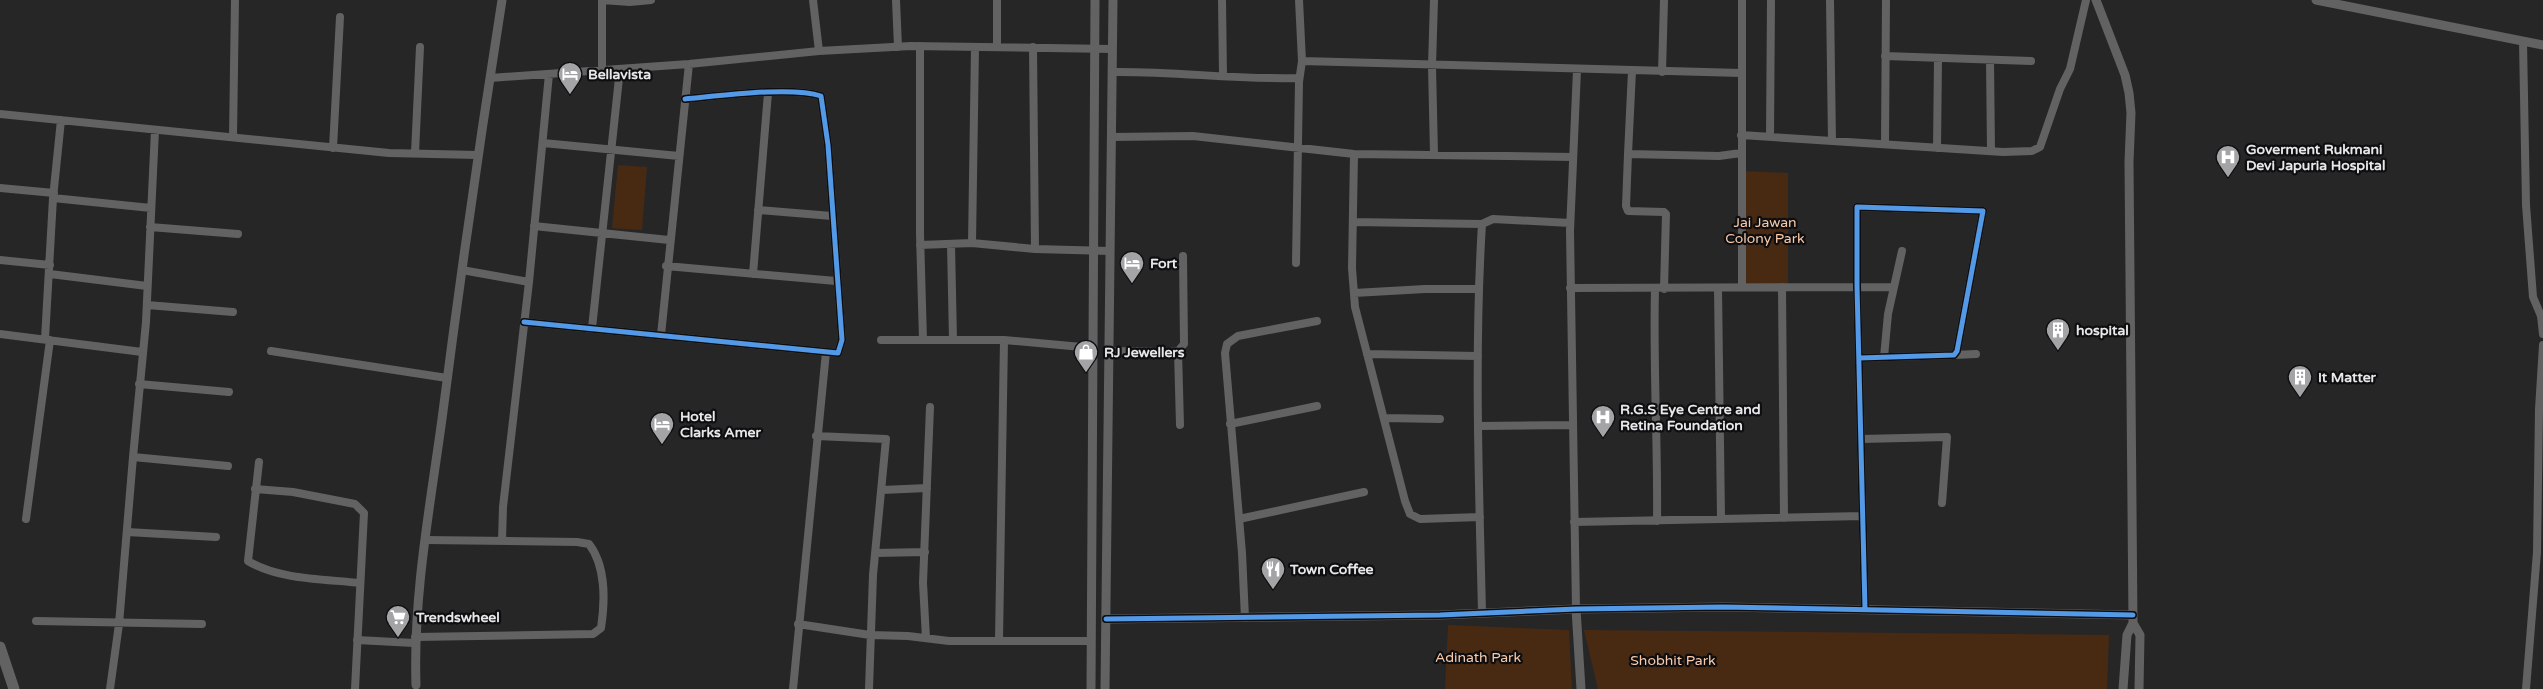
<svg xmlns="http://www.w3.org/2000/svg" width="2543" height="689" viewBox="0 0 2543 689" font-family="'Varela Round',sans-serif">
  <rect width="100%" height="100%" fill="#262627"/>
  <!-- green -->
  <path fill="#482a13" d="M618,165L647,167L642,230L612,228Z
    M1741,171L1788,173V287H1742Z
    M1448,625L1569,630L1572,689H1445Z
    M1584,630L2109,635L2107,689H1598Z"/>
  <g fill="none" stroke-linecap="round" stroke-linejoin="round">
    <!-- minor -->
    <path stroke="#626262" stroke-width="8" d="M602,0L630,2L651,0
      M813,0L819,51
      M896,0L898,47
      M997,0V47
      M1222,0L1223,76
      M1742,0V287
      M1830,0L1832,141
      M2523,41L2526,205L2533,297L2541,316L2543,334
      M920,46V234L923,340
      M1033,47L1035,249
      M1885,56L2031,61
      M1990,60L1991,151
      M1302,61L1741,73
      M602,70V0
      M1632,71L1628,154L1719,156L1741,153
      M1112,72C1175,71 1237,80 1299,78
      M1662,72L1664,0
      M490,78L689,64L819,51L911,46L1112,49
      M0,114L389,153L478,155
      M61,120L53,198L151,208
      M155,130L146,322L133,457L228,466
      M1741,135L2003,152L2032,151L2040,147L2060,89L2070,69L2086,0
      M233,137L235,0
      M1111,137L1193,136L1354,154L1573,157
      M1770,137L1771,0
      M543,143L679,156
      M1885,144L1886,0
      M333,148L340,17
      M1937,148L1938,59
      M415,153L420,47
      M1354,154L1352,268L1355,307L1405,501L1410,514L1420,519L1480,517
      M1434,154L1432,66L1434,0
      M1628,154L1626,206L1628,211L1664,212L1666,214L1664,289
      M0,188L54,193
      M758,210L832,216
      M1353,222L1482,224L1493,219L1570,223
      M1482,224C1474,353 1479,483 1482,612
      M534,226L669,240
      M150,227L238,234
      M972,243L975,47
      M951,244L953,340
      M920,245L972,243L1035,249L1110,251
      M0,260L50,265
      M1296,263L1299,82L1302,61L1299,0
      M666,266L836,281
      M462,270L529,282
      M50,274L147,286
      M753,274L768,93
      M1782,287L1784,518
      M1570,288L1893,287
      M1718,288L1721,518
      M1655,290C1653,367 1658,443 1657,521
      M1354,293L1425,289H1478
      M147,305L233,312
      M524,322L838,353L842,340L828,145L821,96C791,86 719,96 685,99
      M592,328L620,69
      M0,334L142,352
      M661,335L689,64
      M45,339L53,198
      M881,340H1004L1093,348
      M271,351L447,378
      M1109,351L1170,352L1178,351L1184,344L1183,256
      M1178,351L1180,425
      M1367,354L1478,356
      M1954,355L1976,354
      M1884,357L1888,314L1902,251
      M1859,358L1954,355L1957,351L1983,211L1857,207V286L1865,609
      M139,384L229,392
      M1384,418L1440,419
      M1230,424L1317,406
      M1479,426L1572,425
      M816,436L886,439L873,575L869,689
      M1861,439L1947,437L1942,503
      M259,462L248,561C279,580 324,579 360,583
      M255,489L293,492L355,504L364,513L355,689
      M882,490L927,488
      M26,519L50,340
      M1239,519L1364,492
      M1574,522L1863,516
      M127,532L216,537
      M502,541L503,507L529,282L549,74
      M875,553L925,552
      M1576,609L1570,231L1577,70
      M1245,618L1242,553L1225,353L1227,344L1238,336L1317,321
      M36,621L202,624
      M798,624L870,635L908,636L949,641H1091
      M415,637L593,634L601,628C605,602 606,566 589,544L577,542L425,540
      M926,638L923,583L930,407
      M357,640L414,643
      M999,640L1004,340
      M110,689L119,624L133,457
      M793,689L826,352
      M2526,689L2537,552L2539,409L2543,345"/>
    <!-- tertiary -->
    <path stroke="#626262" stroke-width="9" d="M2096,0L2125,75L2129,93L2131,113L2129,162L2133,623L2127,635L2123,689
      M2316,0L2543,45
      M1576,609L1581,689
      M1106,619L1440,615L1576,609L1723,607L2133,615
      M2133,623L2140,635L2139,689
      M416,685C413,596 430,507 442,419C460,279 480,139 502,0
      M1091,689L1095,0
      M1105,689L1113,0"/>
    <!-- primary -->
    <path stroke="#626263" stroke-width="11" d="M0,647L14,689"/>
    <!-- cycleway casing -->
    <g stroke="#0e0e10" stroke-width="8">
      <path id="cycleway" d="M524,322L838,353L842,340L828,145L821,96C791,86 719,96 685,99
        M1859,358L1954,355L1957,351L1983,211L1857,207V286L1865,609
        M1106,619L1440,615L1576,609L1723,607L2133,615"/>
    </g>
    <!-- cycleway -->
    <use href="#cycleway" stroke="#5399e6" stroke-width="5"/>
  </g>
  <!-- icons -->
  <defs>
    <g id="hotel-pin" transform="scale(1.25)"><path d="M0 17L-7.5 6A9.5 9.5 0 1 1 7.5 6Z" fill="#a4a3a6" stroke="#0e0e10"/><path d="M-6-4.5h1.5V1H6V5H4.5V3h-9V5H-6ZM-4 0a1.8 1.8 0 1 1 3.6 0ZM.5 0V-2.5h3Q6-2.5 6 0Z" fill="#fff"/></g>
    <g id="hospital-pin" transform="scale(1.25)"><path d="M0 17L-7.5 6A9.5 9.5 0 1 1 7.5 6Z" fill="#a4a3a6" stroke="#0e0e10"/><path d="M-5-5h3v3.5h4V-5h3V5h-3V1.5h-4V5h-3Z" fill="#fff"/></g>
    <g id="building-pin" transform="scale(1.25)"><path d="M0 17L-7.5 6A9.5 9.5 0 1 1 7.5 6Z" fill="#a4a3a6" stroke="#0e0e10"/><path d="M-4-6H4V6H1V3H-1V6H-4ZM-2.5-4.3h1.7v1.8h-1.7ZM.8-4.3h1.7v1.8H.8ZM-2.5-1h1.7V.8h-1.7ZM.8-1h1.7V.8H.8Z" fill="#fff"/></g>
    <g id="shop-pin" transform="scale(1.25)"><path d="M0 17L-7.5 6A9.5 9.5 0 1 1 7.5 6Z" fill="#a4a3a6" stroke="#0e0e10"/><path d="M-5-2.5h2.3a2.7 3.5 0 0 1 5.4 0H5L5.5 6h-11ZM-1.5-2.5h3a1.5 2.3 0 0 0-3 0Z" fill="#fff"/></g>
    <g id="restaurant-pin" transform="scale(1.25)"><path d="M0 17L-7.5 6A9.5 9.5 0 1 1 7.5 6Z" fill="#a4a3a6" stroke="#0e0e10"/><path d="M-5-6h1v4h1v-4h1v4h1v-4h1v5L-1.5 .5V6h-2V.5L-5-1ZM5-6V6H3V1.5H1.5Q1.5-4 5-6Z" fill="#fff"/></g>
    <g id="supermarket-pin" transform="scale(1.25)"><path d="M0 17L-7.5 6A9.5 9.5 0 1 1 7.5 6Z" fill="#a4a3a6" stroke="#0e0e10"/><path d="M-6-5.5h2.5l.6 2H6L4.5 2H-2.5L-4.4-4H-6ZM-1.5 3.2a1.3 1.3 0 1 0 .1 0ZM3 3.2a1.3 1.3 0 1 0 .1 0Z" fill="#fff"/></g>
  </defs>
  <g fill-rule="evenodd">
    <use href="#hotel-pin" x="570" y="74"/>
    <use href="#hospital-pin" x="2228" y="157"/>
    <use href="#hotel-pin" x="1132" y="263"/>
    <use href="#building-pin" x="2058" y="330"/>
    <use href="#shop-pin" x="1086" y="352"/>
    <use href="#building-pin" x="2300" y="377"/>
    <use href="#hospital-pin" x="1603" y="417"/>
    <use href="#hotel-pin" x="662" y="424"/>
    <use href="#restaurant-pin" x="1273" y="569"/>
    <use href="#supermarket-pin" x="398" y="617"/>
  </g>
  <g text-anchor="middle" stroke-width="4.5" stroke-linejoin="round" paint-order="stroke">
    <!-- poi labels -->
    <g font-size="14" font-weight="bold" fill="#e8e7ea" stroke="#0e0e10" text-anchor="start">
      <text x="588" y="79">Bellavista</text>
      <text x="2246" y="154">Goverment Rukmani<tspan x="2246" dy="16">Devi Japuria Hospital</tspan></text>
      <text x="1150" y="268">Fort</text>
      <text x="2076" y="335">hospital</text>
      <text x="1104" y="357">RJ Jewellers</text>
      <text x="2318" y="382">It Matter</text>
      <text x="1620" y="414">R.G.S Eye Centre and<tspan x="1620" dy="16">Retina Foundation</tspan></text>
      <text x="680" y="421">Hotel<tspan x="680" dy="16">Clarks Amer</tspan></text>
      <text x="1290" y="574">Town Coffee</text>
      <text x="416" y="622">Trendswheel</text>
    </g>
    <!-- park labels -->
    <g font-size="14" fill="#facbab" stroke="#0e0e10">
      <text x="1765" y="227">Jai Jawan<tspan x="1765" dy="16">Colony Park</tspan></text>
      <text x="1478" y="662">Adinath Park</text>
      <text x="1673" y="665">Shobhit Park</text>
    </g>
  </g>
</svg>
